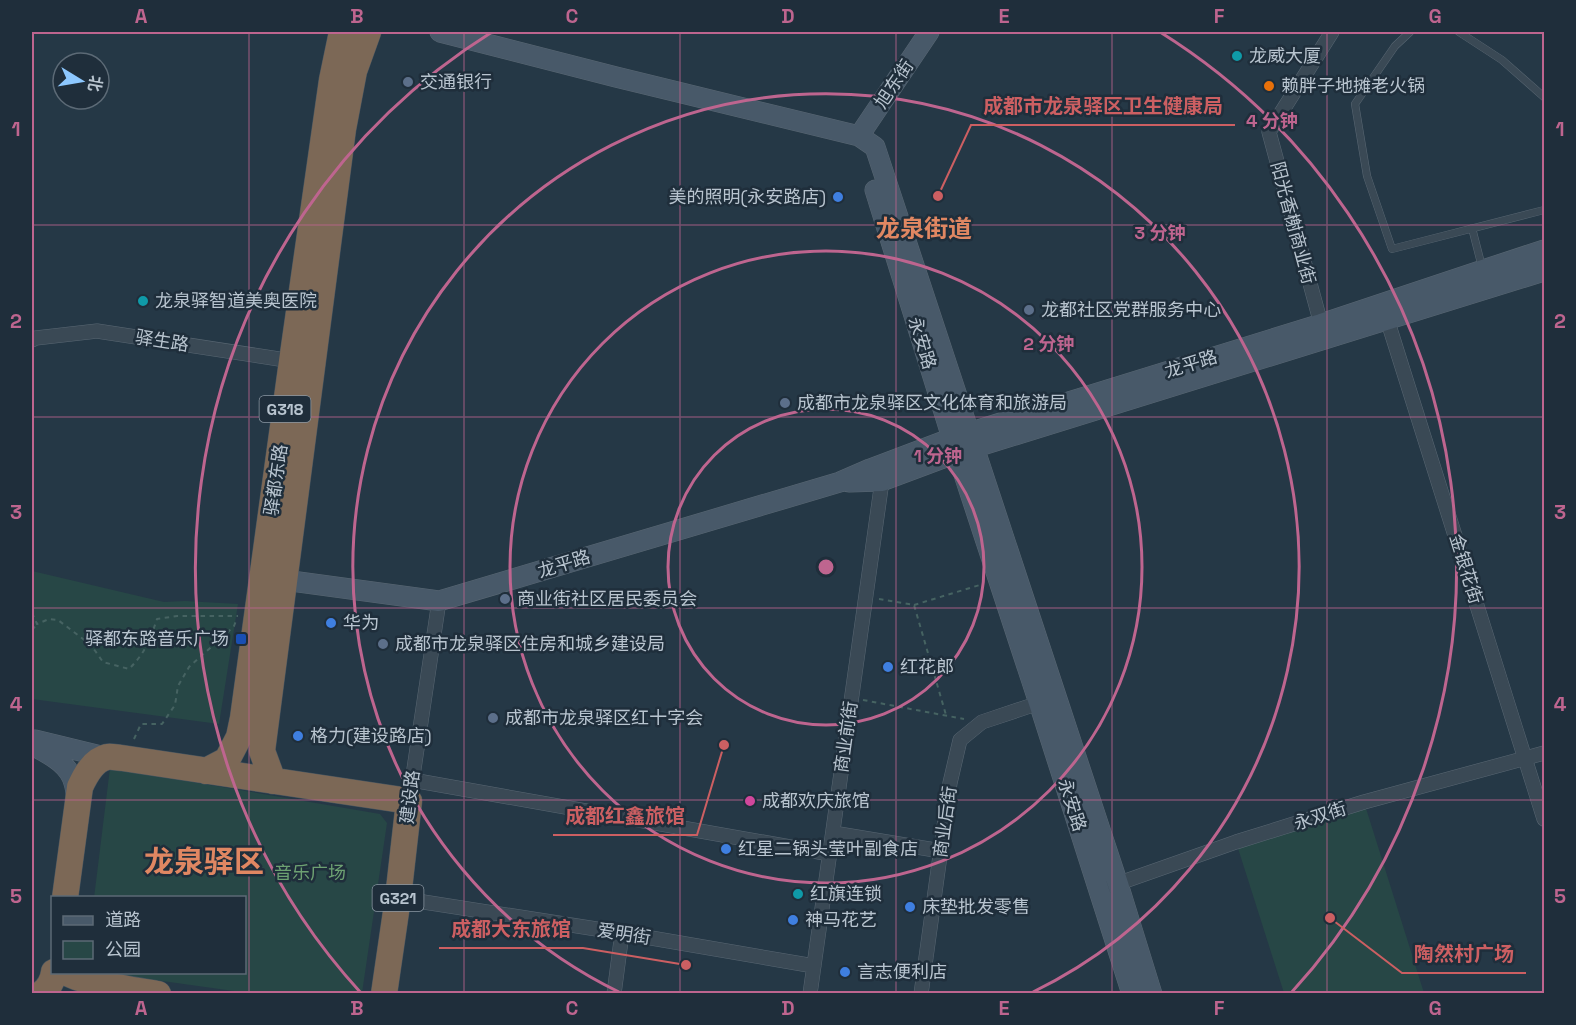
<svg xmlns="http://www.w3.org/2000/svg" width="1576" height="1025" viewBox="0 0 1576 1025" font-family="'Space Grotesk','Noto Sans SC',sans-serif">
  <rect width="100%" height="100%" fill="#253846"/>
  <!-- green -->
  <path fill="#274746" d="M32,571L164,602L185,601L238,604L219,724L32,699Z
    M110,768L380,814L387,823L362,993H248L105,973L244,972V898H94Z
    M1364,802L1424,993H1284L1236,842Z"/>
  <g fill="none" stroke-linecap="round" stroke-linejoin="round">
    <!-- lane casing -->
    <g stroke="#596773" stroke-width="8">
      <path id="lane" d="M1410,32L1395,46L1355,104L1367,176L1392,249L1544,210
        M1459,32L1502,60L1544,97
        M1472,228L1482,267"/>
    </g>
    <!-- street casing -->
    <g stroke="#596773" stroke-width="15">
      <path id="street" d="M1387,319L1544,819
        M1321,324L1269,132L1332,32
        M32,340L36,338L97,331L292,361
        M412,780L830,854
        M411,789L439,601
        M833,833L941,851
        M1111,886L1236,842L1364,802L1544,753
        M398,898L622,933L814,966
        M614,994L622,933
        M810,994L882,481
        M921,994L950,783L960,740L982,722L1039,703"/>
    </g>
    <!-- secondary casing -->
    <g stroke="#596773" stroke-width="21">
      <path id="secondary" d="M440,32L616,77L859,136L875,147L1118,884L1152,994
        M859,136L929,32
        M875,190L952,438L1039,703L1132,994
        M849,482L882,481L957,453L1544,271
        M284,580L439,601L840,482L870,469L952,438L1321,324L1483,270L1544,250
        M35,740L105,757
        M32,745C48,754 69,763 74,783C76,789 76,796 77,802"/>
    </g>
    <!-- highway casing -->
    <g stroke="#455460" stroke-width="27">
      <path id="highway" d="M206,771L227,760L239,737L243,718L292,361L332,80L342,32
        M273,781L262,751L343,129L354,71L368,32
        M65,898L80,787C85,776 93,760 107,757C111,756 118,758 122,758L409,801L398,898L384,994
        M66,972C77,982 141,991 158,994
        M41,994C48,989 53,980 54,972"/>
    </g>
    <!-- path -->
    <path stroke="#466362" stroke-width="2" stroke-dasharray="4.5 4.5" stroke-linecap="butt" d="M879,599L914,605L946,715
      M914,605L983,584
      M32,613L37,624L49,619L58,620L91,645L103,662L129,669C145,653 150,640 157,619L177,616H238
      M32,630L37,624
      M863,700L964,719
      M134,739L141,724H162L175,705L178,686L189,667L227,633L234,626L236,621"/>
    <!-- lane -->
    <use href="#lane" stroke="#3a4955" stroke-width="7"/>
    <!-- street -->
    <use href="#street" stroke="#3a4955" stroke-width="14"/>
    <!-- secondary -->
    <use href="#secondary" stroke="#485969" stroke-width="20"/>
    <!-- highway -->
    <use href="#highway" stroke="#7c6856" stroke-width="26"/>
  </g>
  <!-- grid -->
  <path fill="none" stroke="#be658f" stroke-width="1.5" stroke-opacity="0.55" d="M249,32V994M464,32V994M680,32V994M896,32V994M1112,32V994M1327,32V994M32,225H1544M32,417H1544M32,608H1544M32,800H1544"/>
  <!-- distance rings -->
  <g fill="none" stroke="#be658f" stroke-width="3">
    <circle cx="826" cy="567" r="158"/>
    <circle cx="826" cy="567" r="316"/>
    <path d="M619 992A473 473 0 1 1 1033 992"/>
    <path d="M361 993A631 631 0 0 1 492 32M1160 32A631 631 0 0 1 1291 993"/>
  </g>
  <!-- markers -->
  <g fill="#0f9aa8" stroke="#1f2e3b" stroke-width="2">
    <circle cx="1237" cy="56" r="6"/>
    <circle cx="143" cy="301" r="6"/>
    <circle cx="798" cy="894" r="6"/>
  </g>
  <g fill="#5c6f8a" stroke="#1f2e3b" stroke-width="2">
    <circle cx="408" cy="82" r="6"/>
    <circle cx="1029" cy="310" r="6"/>
    <circle cx="785" cy="403" r="6"/>
    <circle cx="505" cy="599" r="6"/>
    <circle cx="383" cy="644" r="6"/>
    <circle cx="493" cy="718" r="6"/>
  </g>
  <circle fill="#e8710a" stroke="#1f2e3b" stroke-width="2" cx="1269" cy="86" r="6"/>
  <g fill="#3f7fe0" stroke="#1f2e3b" stroke-width="2">
    <circle cx="838" cy="197" r="6"/>
    <circle cx="331" cy="623" r="6"/>
    <circle cx="888" cy="667" r="6"/>
    <circle cx="298" cy="736" r="6"/>
    <circle cx="726" cy="849" r="6"/>
    <circle cx="910" cy="907" r="6"/>
    <circle cx="793" cy="920" r="6"/>
    <circle cx="845" cy="972" r="6"/>
  </g>
  <rect fill="#1a4fb4" stroke="#1f2e3b" stroke-width="2" x="235" y="633" width="12" height="12" rx="3"/>
  <circle fill="#d1479c" stroke="#1f2e3b" stroke-width="2" cx="750" cy="801" r="6"/>
  <g text-anchor="middle" stroke-width="5" stroke-linejoin="round" paint-order="stroke">
    <!-- shield labels -->
    <g fill="#1f2e3b" stroke="#8a97a3" stroke-width="1.5">
      <rect x="259.5" y="396" width="51" height="26" rx="4.5"/>
      <rect x="372.5" y="885" width="51" height="26" rx="4.5"/>
    </g>
    <g font-size="16" font-weight="bold" fill="#b8c4cf">
      <text x="285" y="415">G318</text>
      <text x="398" y="904">G321</text>
    </g>
    <!-- poi labels -->
    <g font-size="18" fill="#b8c4cf" stroke="#1f2e3b" text-anchor="start">
      <text x="1249" y="62">龙威大厦</text>
      <text x="420" y="88">交通银行</text>
      <text x="1281" y="92">赖胖子地摊老火锅</text>
      <text x="826" y="203" text-anchor="end">美的照明(永安路店)</text>
      <text x="155" y="307">龙泉驿智道美奥医院</text>
      <text x="1041" y="316">龙都社区党群服务中心</text>
      <text x="797" y="409">成都市龙泉驿区文化体育和旅游局</text>
      <text x="517" y="605">商业街社区居民委员会</text>
      <text x="343" y="629">华为</text>
      <text x="229" y="645" text-anchor="end">驿都东路音乐广场</text>
      <text x="395" y="650">成都市龙泉驿区住房和城乡建设局</text>
      <text x="900" y="673">红花郎</text>
      <text x="505" y="724">成都市龙泉驿区红十字会</text>
      <text x="310" y="742">格力(建设路店)</text>
      <text x="762" y="807">成都欢庆旅馆</text>
      <text x="738" y="855">红星二锅头莹叶副食店</text>
      <text x="810" y="900">红旗连锁</text>
      <text x="922" y="913">床垫批发零售</text>
      <text x="805" y="926">神马花艺</text>
      <text x="857" y="978">言志便利店</text>
    </g>
    <!-- street labels -->
    <g font-size="18" fill="#b8c4cf" stroke="#1f2e3b">
      <text transform="translate(894 84) rotate(-56)" y="6">旭东街</text>
      <text transform="translate(1293 223) rotate(75)" y="6">阳光香榭商业街</text>
      <text transform="translate(162 341) rotate(9)" y="6">驿生路</text>
      <text transform="translate(922 343) rotate(73)" y="6">永安路</text>
      <text transform="translate(1191 364) rotate(-17)" y="6">龙平路</text>
      <text transform="translate(276 480) rotate(-82)" y="6">驿都东路</text>
      <text transform="translate(564 564) rotate(-17)" y="6">龙平路</text>
      <text transform="translate(1466 569) rotate(73)" y="6">金银花街</text>
      <text transform="translate(846 737) rotate(-82)" y="6">商业前街</text>
      <text transform="translate(410 797) rotate(-83)" y="6">建设路</text>
      <text transform="translate(1072 805) rotate(72)" y="6">永安路</text>
      <text transform="translate(1320 816) rotate(-18)" y="6">永双街</text>
      <text transform="translate(945 822) rotate(-82)" y="6">商业后街</text>
      <text transform="translate(624 934) rotate(9)" y="6">爱明街</text>
    </g>
    <!-- park labels -->
    <g font-size="18" fill="#6da172" stroke="#1f2e3b">
      <text x="310" y="879">音乐广场</text>
    </g>
    <!-- district labels -->
    <g font-size="24" font-weight="bold" fill="#e08762" stroke="#1f2e3b">
      <text x="924" y="237">龙泉街道</text>
    </g>
    <!-- town labels -->
    <g font-size="30" font-weight="bold" fill="#e08762" stroke="#1f2e3b">
      <text x="204" y="872">龙泉驿区</text>
    </g>
  </g>
  <circle cx="826" cy="567" r="9" fill="#be658f" stroke="#1f2e3b" stroke-width="3"/>
  <g font-size="18" text-anchor="middle" font-weight="bold" fill="#be658f" stroke="#1f2e3b" stroke-width="5" stroke-linejoin="round" paint-order="stroke">
    <text x="1272" y="127">4 分钟</text>
    <text x="1160" y="239">3 分钟</text>
    <text x="1049" y="350">2 分钟</text>
    <text x="938" y="462">1 分钟</text>
  </g>
  <!-- callouts -->
  <path fill="none" stroke="#cc5f62" stroke-width="2" d="M938 196L971 125H1235M724 745L697 835H553M686 965L583 948H439M1330 918L1402 973H1526"/>
  <g fill="#cc5f62" stroke="#1f2e3b" stroke-width="2">
    <circle cx="938" cy="196" r="6"/>
    <circle cx="724" cy="745" r="6"/>
    <circle cx="686" cy="965" r="6"/>
    <circle cx="1330" cy="918" r="6"/>
  </g>
  <g font-size="20" text-anchor="middle" font-weight="bold" fill="#cc5f62" stroke="#1f2e3b" stroke-width="5" stroke-linejoin="round" paint-order="stroke">
    <text x="1103" y="113">成都市龙泉驿区卫生健康局</text>
    <text x="625" y="823">成都红鑫旅馆</text>
    <text x="511" y="936">成都大东旅馆</text>
    <text x="1464" y="961">陶然村广场</text>
  </g>
  <!-- border -->
  <rect width="1576" height="1025" fill="none" stroke="#1f2e3b" stroke-width="66"/>
  <!-- legend -->
  <rect x="51" y="896" width="195" height="78" fill="#1f2e3b" stroke="#5c6a76" stroke-width="1.5"/>
  <rect x="63" y="916" width="30" height="9" fill="#485969" stroke="#5c6a76" stroke-width="1.5"/>
  <text x="105" y="926" font-size="18" fill="#b8c4cf">道路</text>
  <rect x="63" y="941" width="30" height="18" fill="#274746" stroke="#5c6a76" stroke-width="1.5"/>
  <text x="105" y="956" font-size="18" fill="#b8c4cf">公园</text>
  <!-- north arrow -->
  <g transform="translate(81 81) rotate(101)"><circle r="28" fill="#1f2e3b" stroke="#5c6a76" stroke-width="1.5"/>
  <path d="M0-4.5L10 22L0 15L-10 22Z" fill="#8dc8ff"/>
  <text y="-9" font-size="16" font-weight="bold" text-anchor="middle" fill="#b8c4cf">北</text>
  </g>
  <rect x="33" y="33" width="1510" height="959" fill="none" stroke="#be658f" stroke-width="2"/>
  <g font-size="20" text-anchor="middle" font-weight="bold" fill="#be658f">
    <text x="141" y="23">A</text>
    <text x="357" y="23">B</text>
    <text x="572" y="23">C</text>
    <text x="788" y="23">D</text>
    <text x="1004" y="23">E</text>
    <text x="1219" y="23">F</text>
    <text x="1435" y="23">G</text>
    <text x="16" y="136">1</text>
    <text x="1560" y="136">1</text>
    <text x="16" y="328">2</text>
    <text x="1560" y="328">2</text>
    <text x="16" y="519">3</text>
    <text x="1560" y="519">3</text>
    <text x="16" y="711">4</text>
    <text x="1560" y="711">4</text>
    <text x="16" y="903">5</text>
    <text x="1560" y="903">5</text>
    <text x="141" y="1015">A</text>
    <text x="357" y="1015">B</text>
    <text x="572" y="1015">C</text>
    <text x="788" y="1015">D</text>
    <text x="1004" y="1015">E</text>
    <text x="1219" y="1015">F</text>
    <text x="1435" y="1015">G</text>
  </g>
</svg>
